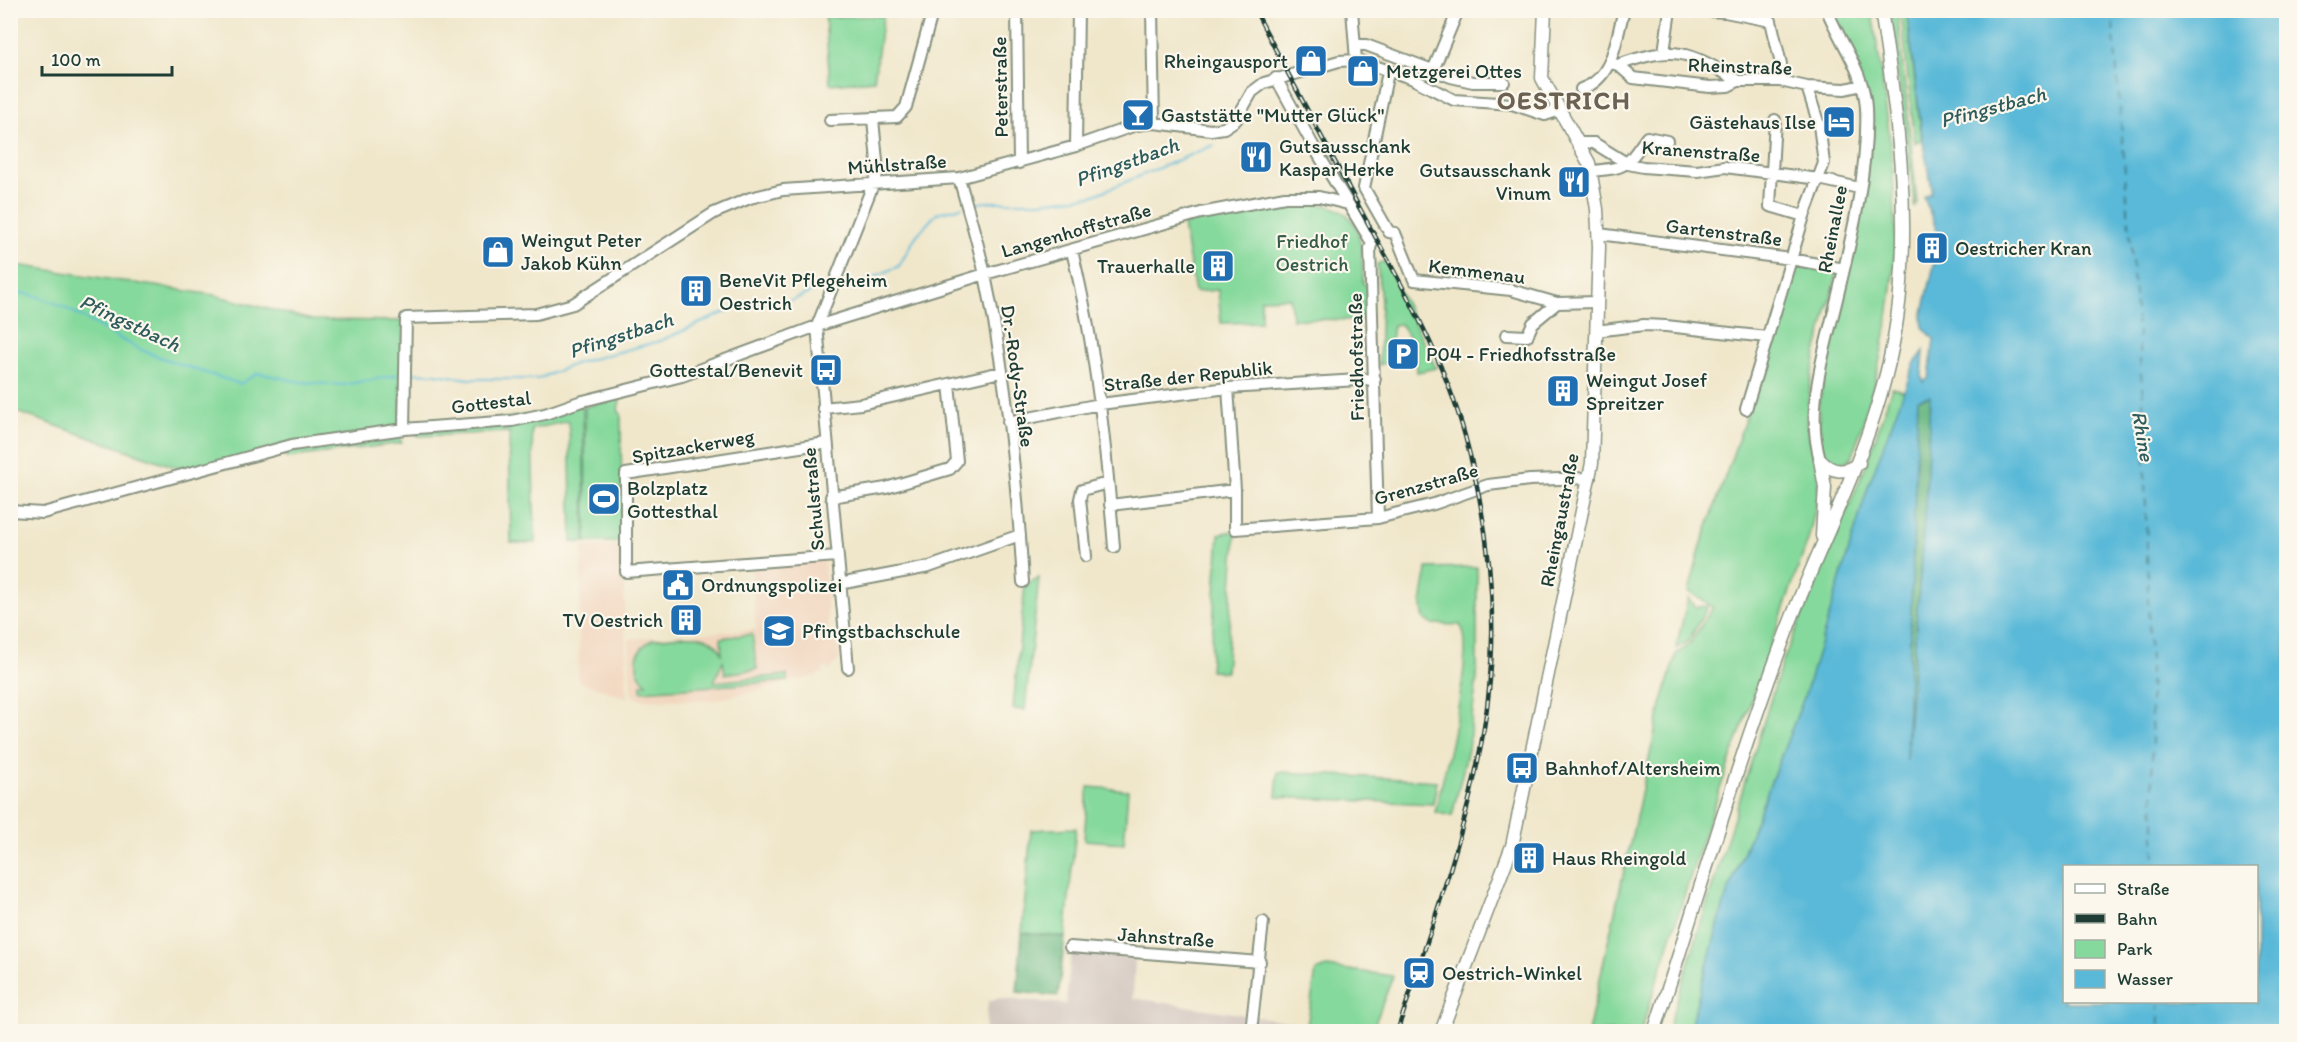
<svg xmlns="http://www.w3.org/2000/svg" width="2297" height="1042" viewBox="0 0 2297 1042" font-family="Itim,sans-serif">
  <rect width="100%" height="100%" fill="#fbf7ec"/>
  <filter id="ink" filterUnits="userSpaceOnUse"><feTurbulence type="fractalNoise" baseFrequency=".0167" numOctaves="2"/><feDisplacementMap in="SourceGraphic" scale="12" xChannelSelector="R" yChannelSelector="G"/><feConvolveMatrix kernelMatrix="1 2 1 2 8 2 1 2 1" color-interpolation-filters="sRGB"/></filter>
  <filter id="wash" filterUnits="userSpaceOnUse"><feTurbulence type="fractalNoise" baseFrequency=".008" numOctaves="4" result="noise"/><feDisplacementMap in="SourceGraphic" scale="24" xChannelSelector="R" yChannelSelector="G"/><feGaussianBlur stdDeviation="1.35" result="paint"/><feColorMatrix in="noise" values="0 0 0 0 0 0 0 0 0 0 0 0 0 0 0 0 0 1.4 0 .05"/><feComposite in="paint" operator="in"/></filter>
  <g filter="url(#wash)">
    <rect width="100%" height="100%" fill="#f0e7cb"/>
    <!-- built -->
    <path fill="#f1d5bd" d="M582,546H623L627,698L578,681Z
      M824,561L829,633H837L839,659L830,670L824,667L823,672L815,676L712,701L637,699L631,693L629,639L756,629L752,567Z"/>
    <!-- industrial -->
    <path fill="#cec1ba" d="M1071,952L1135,958L1133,998L1352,1031L985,1032L988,1002L997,998L1066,1004Z"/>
    <!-- green -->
    <path fill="#86d99c" stroke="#528b68" stroke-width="1.5" d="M1832,11H1872C1883,85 1896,162 1895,238C1894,314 1876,386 1852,457L1840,465L1826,458L1822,452L1818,408L1868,146L1856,57Z
      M1890,11H1897L1917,203L1915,207Z
      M1901,11H1906L1921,133V140L1915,143Z
      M883,16L874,80L830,84L825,17Z
      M1287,202C1357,202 1362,220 1363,284L1367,285L1368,320L1292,319L1290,298L1261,299V322L1221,323L1218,290L1195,292L1183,225L1212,215Z
      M1385,261L1436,368L1417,372L1416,347L1400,324L1393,325L1388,362L1379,365L1381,301L1377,264Z
      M10,264L214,295L312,320L404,321L400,425L184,470L11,410Z
      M1792,264L1837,274C1825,321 1809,369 1807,418C1807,437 1816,453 1818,472C1820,494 1813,518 1808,540L1702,840L1641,1031L1588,1032L1661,705L1676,654L1689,645L1713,607L1689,592L1700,549L1748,411Z
      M1892,387L1905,392L1869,484L1805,695L1725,900L1689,1031L1667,1032L1782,663L1867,463Z
      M614,398L620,400L618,410L621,414L622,537L619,542H586L585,407Z
      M583,406L585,542H572L569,421L532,429L535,543H511L509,432L419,436L414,432Z
      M398,435L402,443L286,458L285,450Z
      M1236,531L1226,672L1210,671L1219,534Z
      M1477,567V678L1468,749L1452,816L1435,812C1442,783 1478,644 1460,625L1432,624L1425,620C1418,605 1425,583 1427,568Z
      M1039,578L1025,710L1013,709L1025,584Z
      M1688,598L1696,607L1708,606L1688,642L1676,648Z
      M752,634L757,669L725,674L723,661L714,682L787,675V681L641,691V685L647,684C631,670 634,648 654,639C678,637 712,627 722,655L721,638Z
      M1278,772L1437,781L1433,804L1276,797Z
      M1088,787L1128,790L1124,843L1084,840Z
      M1076,828L1065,937L1022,933L1031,830Z
      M1327,967L1393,976L1372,1031L1307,1026L1316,971Z"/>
    <!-- forest -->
    <path fill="#6cb984" stroke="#467b5c" stroke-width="1.5" d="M1930,396L1926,493L1904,784L1918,399Z
      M1022,933L1065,937L1058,996L1017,992Z"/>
    <!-- water -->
    <path fill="#5ab9d8" stroke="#3c7b86" stroke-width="1.5" fill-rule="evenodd" d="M1907,11H2286V1031H1689L1725,900L1805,695L1869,484L1914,364L1924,351L1922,378L1924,382L1929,377L1934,339L1923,327L1922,317L1940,239L1924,197L1931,193L1932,188L1923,143ZM1930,396L1926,493L1906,761L1918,399ZM2064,866H2256V1002H2064Z"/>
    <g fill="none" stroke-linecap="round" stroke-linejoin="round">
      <!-- stream -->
      <path stroke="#5ab9d8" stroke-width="2" d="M971,205L984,202H1040L1092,196L1214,145
        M837,285L854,286L899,266L916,236L937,213L962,207
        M10,293C50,289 108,336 144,351C175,364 208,373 240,384L258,373L300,382L343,385L403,374
        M408,373L436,374L469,379H538L577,363L660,341L746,303L790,301L828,285"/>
      <!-- ferry -->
      <path stroke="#2e5c5d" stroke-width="1.5" stroke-dasharray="8 6" stroke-linecap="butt" d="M2112,10L2143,397L2155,866
        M2159,1002L2160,1032"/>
    </g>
  </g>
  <g filter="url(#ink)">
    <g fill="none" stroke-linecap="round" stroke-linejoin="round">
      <!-- minor casing -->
      <g stroke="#889280" stroke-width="14">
        <path id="minor" d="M1017,10L1019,163
          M1152,10L1154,123
          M1352,10L1356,60
          M1693,10L1725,12L1771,21L1781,64L1780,81
          M1356,45H1366L1451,77L1473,82H1504
          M1664,52L1670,10
          M1610,63L1618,65L1633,78L1710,87L1728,86L1738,81H1780L1807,87L1845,89L1862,85
          M1618,65C1675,45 1687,50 1738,81
          M1434,68L1457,13
          M1388,72L1364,188L1389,232L1395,233L1414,280L1511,290L1557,303L1597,302
          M1276,78L1315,149L1372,243
          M1581,89C1614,79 1616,38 1624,10
          M830,120L897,117L906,107L933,10
          M1775,120L1770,206L1804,216
          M1578,143H1594L1628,164L1643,167L1697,171L1725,167L1819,179L1859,188
          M1076,146L1078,10
          M1591,171C1628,168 1625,167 1647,137L1667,141
          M959,178C968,210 978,242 985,275C1006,375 1017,480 1023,582
          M1599,234L1791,259L1844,269
          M1372,243L1370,248L1378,518
          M1072,251C1096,348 1106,447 1114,547
          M1596,331L1644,325L1666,326L1767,337
          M1506,335L1527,336L1533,323L1557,303
          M1228,388L1235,490V529L1378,518L1434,504L1488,485L1530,480L1590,478
          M823,408L861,404L1001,372
          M1746,409L1804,216L1824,163L1819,125L1807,87
          M1008,422L1100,404L1228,388L1375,379
          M404,429L406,318L536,314L573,304L714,213L750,198L783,190L959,178L1076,146L1136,125L1154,123L1211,130L1224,128L1236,120L1252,92L1264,83L1339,61L1356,60L1411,78L1454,100L1512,104L1545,115L1560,110
          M826,443L626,474V572L837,556
          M1820,460C1806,411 1822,359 1834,311C1849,249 1869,172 1866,108C1864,71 1840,43 1827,10
          M831,497L886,488L950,469L957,461L949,384
          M1110,505L1235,490
          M10,511L43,513L292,445L404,429L512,421L545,414L579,402L682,376L817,326L985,274L1201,213L1285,197H1319L1348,204
          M1086,556L1080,499L1082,490L1108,483
          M839,584L929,567L1020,535
          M848,668L817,326L878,172L873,119
          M1070,947L1260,962
          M1251,1032L1263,922"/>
      </g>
      <!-- major casing -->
      <g stroke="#889280" stroke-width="15">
        <path id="major" d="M1820,460L1825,487L1822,536
          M1820,460C1832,473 1845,474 1859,463
          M1441,1032L1512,846L1592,463L1599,247L1597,209L1589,163L1542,78L1545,10
          M1654,1032C1698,898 1737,762 1787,630C1826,527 1882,430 1897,319C1912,215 1897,113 1881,10"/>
      </g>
      <!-- minor -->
      <use href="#minor" stroke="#fff" stroke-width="10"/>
      <!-- major -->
      <use href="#major" stroke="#fff" stroke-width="12"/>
      <!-- rail casing -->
      <g stroke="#1f3d34" stroke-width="4.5">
        <path id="rail" d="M1255,10C1291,80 1328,149 1365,218C1403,287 1444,359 1465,436C1487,517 1498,605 1489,690C1478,801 1432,926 1397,1032"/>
      </g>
      <!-- rail -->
      <use href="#rail" stroke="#fbf7ec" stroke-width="2" stroke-dasharray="7" stroke-linecap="butt"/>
    </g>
  </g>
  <!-- icons -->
  <defs>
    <g id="shop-square" transform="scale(1.725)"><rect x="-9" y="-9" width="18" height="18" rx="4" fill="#1f6fb2" stroke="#fbf7ec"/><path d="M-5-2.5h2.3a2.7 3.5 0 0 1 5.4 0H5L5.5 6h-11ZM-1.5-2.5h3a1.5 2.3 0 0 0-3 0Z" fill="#fff"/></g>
    <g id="bar-square" transform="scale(1.725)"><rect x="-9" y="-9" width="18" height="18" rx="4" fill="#1f6fb2" stroke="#fbf7ec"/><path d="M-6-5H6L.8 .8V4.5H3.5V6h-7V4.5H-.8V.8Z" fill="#fff"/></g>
    <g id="hotel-square" transform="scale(1.725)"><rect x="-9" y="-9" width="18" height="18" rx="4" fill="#1f6fb2" stroke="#fbf7ec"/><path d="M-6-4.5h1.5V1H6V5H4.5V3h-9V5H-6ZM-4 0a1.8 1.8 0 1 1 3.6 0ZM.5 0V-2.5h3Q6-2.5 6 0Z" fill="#fff"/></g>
    <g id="restaurant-square" transform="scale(1.725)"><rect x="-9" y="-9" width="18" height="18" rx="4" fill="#1f6fb2" stroke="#fbf7ec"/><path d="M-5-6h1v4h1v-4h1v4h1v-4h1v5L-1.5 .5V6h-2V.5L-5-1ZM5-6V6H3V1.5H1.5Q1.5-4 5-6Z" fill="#fff"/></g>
    <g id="building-square" transform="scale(1.725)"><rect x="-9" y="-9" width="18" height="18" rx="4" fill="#1f6fb2" stroke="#fbf7ec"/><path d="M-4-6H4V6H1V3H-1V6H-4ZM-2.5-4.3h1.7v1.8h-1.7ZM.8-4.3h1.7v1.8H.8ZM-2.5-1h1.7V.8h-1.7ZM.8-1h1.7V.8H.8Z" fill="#fff"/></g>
    <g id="parking-square" transform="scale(1.725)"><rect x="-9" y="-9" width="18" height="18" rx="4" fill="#1f6fb2" stroke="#fbf7ec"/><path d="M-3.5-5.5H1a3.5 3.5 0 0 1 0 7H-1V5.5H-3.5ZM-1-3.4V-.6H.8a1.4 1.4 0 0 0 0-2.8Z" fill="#fff"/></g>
    <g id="bus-square" transform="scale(1.725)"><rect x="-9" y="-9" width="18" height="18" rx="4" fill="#1f6fb2" stroke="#fbf7ec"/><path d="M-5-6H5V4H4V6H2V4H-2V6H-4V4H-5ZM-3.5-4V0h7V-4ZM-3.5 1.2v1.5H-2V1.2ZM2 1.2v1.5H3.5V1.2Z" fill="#fff"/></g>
    <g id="stadium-square" transform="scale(1.725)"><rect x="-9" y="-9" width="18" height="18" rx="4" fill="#1f6fb2" stroke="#fbf7ec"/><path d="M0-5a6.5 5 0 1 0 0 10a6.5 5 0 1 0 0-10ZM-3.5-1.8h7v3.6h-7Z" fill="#fff"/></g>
    <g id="civic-square" transform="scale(1.725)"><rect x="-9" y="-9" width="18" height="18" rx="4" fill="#1f6fb2" stroke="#fbf7ec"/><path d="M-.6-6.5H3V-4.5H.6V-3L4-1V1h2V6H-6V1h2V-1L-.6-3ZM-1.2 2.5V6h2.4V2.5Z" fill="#fff"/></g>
    <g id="school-square" transform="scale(1.725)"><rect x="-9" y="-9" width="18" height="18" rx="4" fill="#1f6fb2" stroke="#fbf7ec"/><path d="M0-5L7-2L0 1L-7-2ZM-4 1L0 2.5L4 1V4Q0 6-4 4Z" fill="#fff"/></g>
    <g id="station-square" transform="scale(1.725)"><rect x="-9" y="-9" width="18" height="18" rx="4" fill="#1f6fb2" stroke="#fbf7ec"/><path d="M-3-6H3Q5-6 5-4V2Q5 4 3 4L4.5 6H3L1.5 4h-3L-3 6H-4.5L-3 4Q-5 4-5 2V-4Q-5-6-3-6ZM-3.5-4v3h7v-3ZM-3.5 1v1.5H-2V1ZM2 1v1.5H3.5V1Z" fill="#fff"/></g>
  </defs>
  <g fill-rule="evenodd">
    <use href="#shop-square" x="1311" y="61"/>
    <use href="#shop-square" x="1363" y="71"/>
    <use href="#bar-square" x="1138" y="115"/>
    <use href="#hotel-square" x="1839" y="122"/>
    <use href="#restaurant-square" x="1256" y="157"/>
    <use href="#restaurant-square" x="1574" y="182"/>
    <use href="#building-square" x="1932" y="248"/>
    <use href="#shop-square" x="498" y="252"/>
    <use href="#building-square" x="1218" y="266"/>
    <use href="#building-square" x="696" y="291"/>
    <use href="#parking-square" x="1403" y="354"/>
    <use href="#bus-square" x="826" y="370"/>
    <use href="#building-square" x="1563" y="391"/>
    <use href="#stadium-square" x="604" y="499"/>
    <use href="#civic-square" x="678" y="585"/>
    <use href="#building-square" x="686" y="620"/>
    <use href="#school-square" x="779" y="631"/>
    <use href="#bus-square" x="1522" y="768"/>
    <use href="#building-square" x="1529" y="858"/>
    <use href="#station-square" x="1419" y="973"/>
  </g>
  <g text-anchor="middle" stroke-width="4.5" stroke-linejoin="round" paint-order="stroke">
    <!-- poi labels -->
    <g font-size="20" fill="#1f3d34" stroke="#fbf7ec" text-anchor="start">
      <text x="1288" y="68" text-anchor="end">Rheingausport</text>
      <text x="1386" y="78">Metzgerei Ottes</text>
      <text x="1161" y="122">Gaststätte "Mutter Glück"</text>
      <text x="1816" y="129" text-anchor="end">Gästehaus Ilse</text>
      <text x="1279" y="153">Gutsausschank<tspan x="1279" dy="23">Kaspar Herke</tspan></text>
      <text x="1551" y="177" text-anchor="end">Gutsausschank<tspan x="1551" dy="23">Vinum</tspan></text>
      <text x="521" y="247">Weingut Peter<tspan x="521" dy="23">Jakob Kühn</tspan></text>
      <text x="1955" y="255">Oestricher Kran</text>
      <text x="1195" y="273" text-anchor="end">Trauerhalle</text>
      <text x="719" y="287">BeneVit Pflegeheim<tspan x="719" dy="23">Oestrich</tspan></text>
      <text x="1426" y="361">P04 - Friedhofsstraße</text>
      <text x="803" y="377" text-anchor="end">Gottestal/Benevit</text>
      <text x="1586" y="387">Weingut Josef<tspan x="1586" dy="23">Spreitzer</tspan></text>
      <text x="627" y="495">Bolzplatz<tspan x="627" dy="23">Gottesthal</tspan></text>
      <text x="701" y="592">Ordnungspolizei</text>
      <text x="663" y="627" text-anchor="end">TV Oestrich</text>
      <text x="802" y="638">Pfingstbachschule</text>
      <text x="1545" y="775">Bahnhof/Altersheim</text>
      <text x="1552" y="865">Haus Rheingold</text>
      <text x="1442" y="980">Oestrich-Winkel</text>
    </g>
    <!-- street labels -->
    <g font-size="20" fill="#1f3d34" stroke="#fbf7ec">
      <text transform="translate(1740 66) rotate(2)" y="7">Rheinstraße</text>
      <text transform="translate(1000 87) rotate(-91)" y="7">Peterstraße</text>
      <text transform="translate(1701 151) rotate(4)" y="7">Kranenstraße</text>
      <text transform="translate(897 164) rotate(-4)" y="7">Mühlstraße</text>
      <text transform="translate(1832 229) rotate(-79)" y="7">Rheinallee</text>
      <text transform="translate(1076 230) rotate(-16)" y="7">Langenhoffstraße</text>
      <text transform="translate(1724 232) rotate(7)" y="7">Gartenstraße</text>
      <text transform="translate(1477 271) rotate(7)" y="7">Kemmenau</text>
      <text transform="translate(1356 357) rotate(-91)" y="7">Friedhofstraße</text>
      <text transform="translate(1018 376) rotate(82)" y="7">Dr.-Rody-Straße</text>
      <text transform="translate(1188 376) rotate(-6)" y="7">Straße der Republik</text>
      <text transform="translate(491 402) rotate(-7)" y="7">Gottestal</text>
      <text transform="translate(693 446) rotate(-10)" y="7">Spitzackerweg</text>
      <text transform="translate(1426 484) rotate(-16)" y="7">Grenzstraße</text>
      <text transform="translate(813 499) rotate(-95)" y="7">Schulstraße</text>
      <text transform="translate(1559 520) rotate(-79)" y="7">Rheingaustraße</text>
      <text transform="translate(1166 937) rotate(4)" y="7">Jahnstraße</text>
    </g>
    <!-- park labels -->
    <g font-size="20" fill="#345c49" stroke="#fbf7ec">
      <text x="1312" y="248">Friedhof<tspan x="1312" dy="23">Oestrich</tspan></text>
    </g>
    <!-- water labels -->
    <g font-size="21" font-style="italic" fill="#2e5c5d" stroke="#fbf7ec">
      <text transform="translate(1993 107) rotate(-15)" y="7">Pfingstbach</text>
      <text transform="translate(1127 162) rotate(-20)" y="7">Pfingstbach</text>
      <text transform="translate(130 323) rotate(25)" y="7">Pfingstbach</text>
      <text transform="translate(621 335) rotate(-18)" y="7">Pfingstbach</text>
      <text transform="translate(2143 436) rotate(80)" y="7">Rhine</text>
    </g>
    <!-- district labels -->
    <g font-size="26" font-weight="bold" letter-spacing="1.5" fill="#6c6253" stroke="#fbf7ec">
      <text x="1564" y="109">OESTRICH</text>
    </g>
  </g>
  <!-- margin -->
  <rect width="2297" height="1042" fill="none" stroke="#fbf7ec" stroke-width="36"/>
  <!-- legend -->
  <rect x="2063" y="865" width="195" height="138" fill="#fbf7ec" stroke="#a3ada2" stroke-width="1.5"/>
  <rect x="2075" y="884" width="30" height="9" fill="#ffffff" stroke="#a3ada2" stroke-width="1.5"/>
  <text x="2117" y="895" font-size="18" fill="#1f3d34">Straße</text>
  <rect x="2075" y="914" width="30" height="9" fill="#1f3d34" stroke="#a3ada2" stroke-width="1.5"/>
  <text x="2117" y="925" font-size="18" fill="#1f3d34">Bahn</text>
  <rect x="2075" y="940" width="30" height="18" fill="#86d99c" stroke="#a3ada2" stroke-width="1.5"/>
  <text x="2117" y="955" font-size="18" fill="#1f3d34">Park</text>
  <rect x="2075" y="970" width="30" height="18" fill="#5ab9d8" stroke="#a3ada2" stroke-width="1.5"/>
  <text x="2117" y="985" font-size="18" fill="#1f3d34">Wasser</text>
  <!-- scale -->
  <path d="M42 66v9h130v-9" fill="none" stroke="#1f3d34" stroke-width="3"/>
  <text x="51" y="66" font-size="18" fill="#1f3d34" stroke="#fbf7ec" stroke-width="4.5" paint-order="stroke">100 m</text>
</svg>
